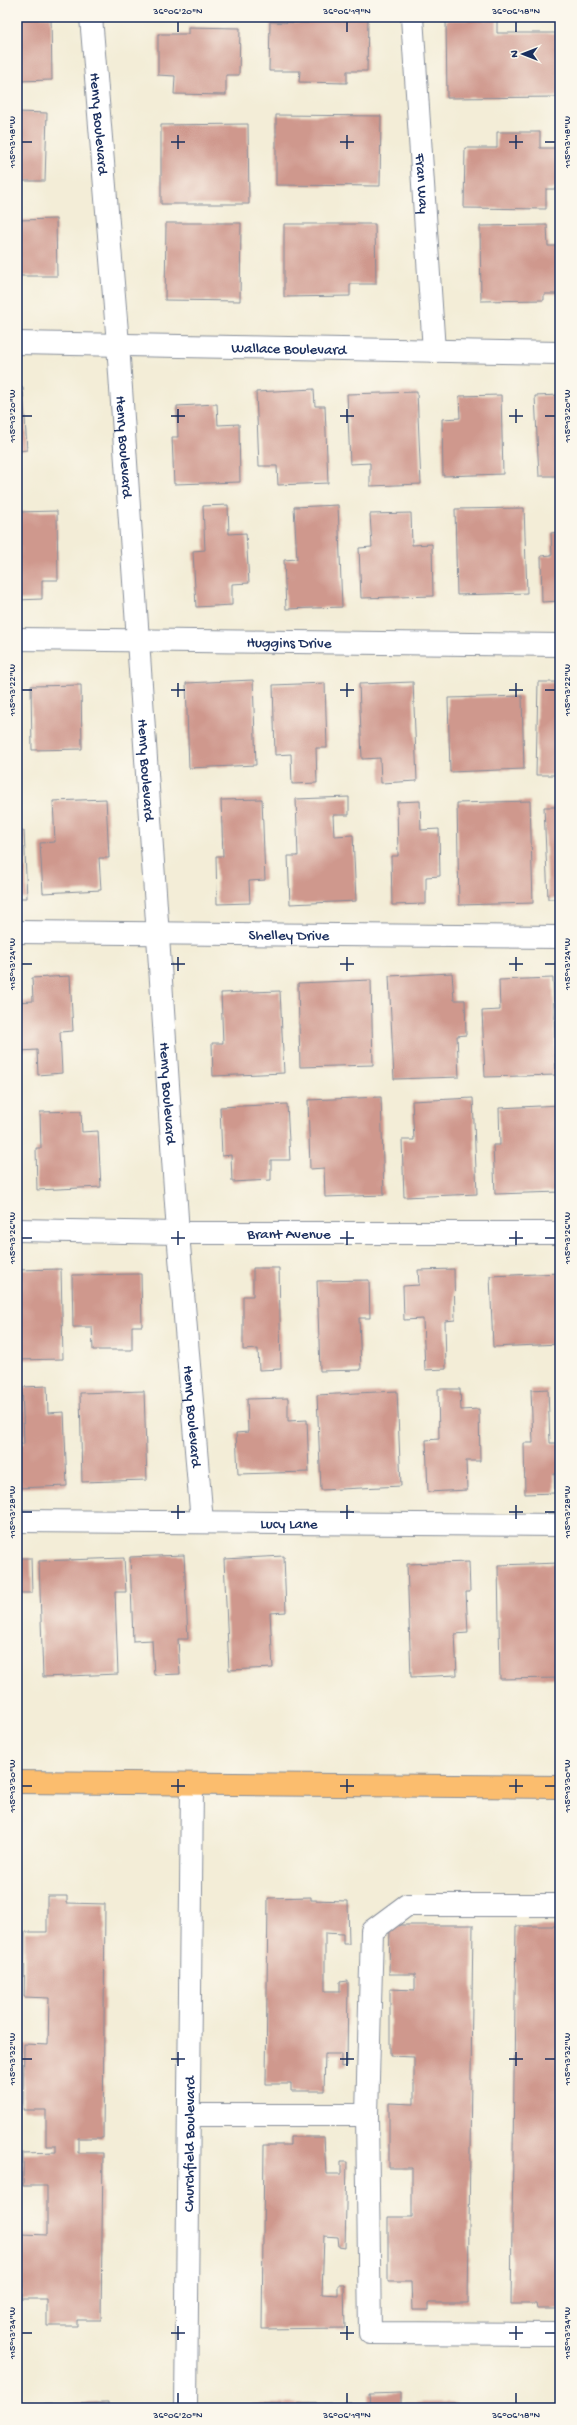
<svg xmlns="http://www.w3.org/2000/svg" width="577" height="2425" viewBox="0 0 577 2425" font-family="'Gochi Hand',sans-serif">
  <rect width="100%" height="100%" fill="#fbf7ec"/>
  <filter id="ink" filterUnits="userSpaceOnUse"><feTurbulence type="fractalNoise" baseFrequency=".025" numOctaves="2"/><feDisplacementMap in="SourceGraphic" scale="8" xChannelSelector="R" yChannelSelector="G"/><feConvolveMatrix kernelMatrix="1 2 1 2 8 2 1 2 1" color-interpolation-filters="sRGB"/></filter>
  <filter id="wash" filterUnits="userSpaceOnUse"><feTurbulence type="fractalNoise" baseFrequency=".012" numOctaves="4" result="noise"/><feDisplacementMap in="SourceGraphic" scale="16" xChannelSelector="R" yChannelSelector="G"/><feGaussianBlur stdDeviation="0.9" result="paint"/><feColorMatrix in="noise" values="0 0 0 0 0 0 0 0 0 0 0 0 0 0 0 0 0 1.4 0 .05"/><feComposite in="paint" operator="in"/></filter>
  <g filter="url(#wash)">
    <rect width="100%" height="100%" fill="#f3edd7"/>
    <g id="blocks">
      <!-- building -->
      <path fill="#cf988d" d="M17,17H51L52,80L17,81Z
        M308,17H368L367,71H347V83L299,82L300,71H269L270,22L308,23Z
        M446,20H497V33H558L559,97L447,98Z
        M188,27L240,28L239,75H226V95L174,94L175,76L158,75V34H188Z
        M17,112L47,113L45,181H17Z
        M276,115L381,116L380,186L276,185Z
        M248,124L249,204H161V125Z
        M497,132H540V148H560V189H546V209L464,208L465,148H497Z
        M56,219L57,276H17V220Z
        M166,223H241L240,301L165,300Z
        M284,224H375L376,284H350V296L284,297Z
        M547,225L548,246H560V294H544V300L481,301L480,226Z
        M23,387L27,450L19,451L20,483H17V388Z
        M314,389L315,406H325L328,483L278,485L277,466H259L256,392Z
        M417,392L421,484L370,486V463L350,464L347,394Z
        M501,395L503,474L443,476L442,419L460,418L459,396Z
        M560,395V476H539L535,396Z
        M217,404L218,425L239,424L240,482L174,484L172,437H178L177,406Z
        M228,505L229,534L246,533L249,583L232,584V605L196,607L193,551L205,550L203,506Z
        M338,505L342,607L286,609L284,560L297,559L294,507Z
        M524,508L527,593L457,595L455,509Z
        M57,511L58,580H42V599L17,600V512Z
        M411,513L412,545L432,544L433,596L361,598L359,548L372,547L370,514Z
        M560,532V601L542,602L541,556L552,555L551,533Z
        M253,680L256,765L189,768L186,683Z
        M413,682L417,781L381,783L380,758L362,759L359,684Z
        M538,682H560V775H536Z
        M325,683L327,748H316L317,783L292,784L291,754L275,755L273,685Z
        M81,685L82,749L32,750L31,686Z
        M522,696L524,769L450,772L448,698Z
        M349,797V815H333L334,836L353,835L356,901L290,904L288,856H298L296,799Z
        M106,799L109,858H99L101,890L43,893L40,843L55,842L53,801Z
        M262,799L265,880L249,881L250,903L217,904L216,856H223L221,800Z
        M420,801L421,830L439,829L440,876L426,877V904L392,905L391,856H398L397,802Z
        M530,801L533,903L459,905L457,803Z
        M544,807H560V899H548Z
        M17,831H24L27,898H17Z
        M452,973L454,1000H465L466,1035L457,1036L459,1077L394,1079L389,976Z
        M70,976L73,1031L60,1032L62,1073L38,1075L37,1050L20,1051L17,1002L33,1001L32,978Z
        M553,978L556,1075L485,1077L482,1011L500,1010L499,980Z
        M371,980L373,1065L300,1067L298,983Z
        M280,991L284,1073L213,1076L212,1043H223L221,993Z
        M381,1097L384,1195L325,1197L324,1168L310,1169L308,1100Z
        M473,1098L477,1194L404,1197L402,1140H414L412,1101Z
        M287,1104L290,1160H271V1180L232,1182L231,1155L222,1156L220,1107Z
        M560,1105V1192L495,1194L493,1145H500L499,1108Z
        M81,1111L82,1132L98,1131L101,1187L37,1190L36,1148H41L40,1112Z
        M253,1268H279L281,1369L259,1370L258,1349L243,1350V1296H253Z
        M61,1269L63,1359L17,1360V1270Z
        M454,1269L455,1320L445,1321L446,1369L425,1370L423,1319L404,1320L403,1286L419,1285L418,1270Z
        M560,1273V1344L493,1347L490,1276Z
        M141,1274L142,1326H132V1350H93L92,1327H73L72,1275Z
        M369,1280L370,1318H359L361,1370L320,1371L317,1281Z
        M47,1386L48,1413L64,1412L67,1486L17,1488V1444H24L22,1387Z
        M438,1389H460L461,1410L479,1409L480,1461H466L467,1490L428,1492L426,1440L439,1439Z
        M548,1389L550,1443H560V1474H554L555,1493L525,1494L524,1443H533L531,1390Z
        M144,1391L147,1480L82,1482L80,1393Z
        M397,1391L401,1486L321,1490L317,1395Z
        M288,1398V1421L307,1420L309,1472L238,1474L236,1433L248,1432L247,1399Z
        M184,1555L188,1639H178L180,1674L154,1675L152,1640L133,1641L130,1557Z
        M284,1556L286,1612L270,1613L273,1668L229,1670L224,1559Z
        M17,1558H31L32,1593H17Z
        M124,1558L126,1592H115L118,1674L43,1677L39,1561Z
        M469,1562L470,1592H466L468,1633L455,1634L457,1675L411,1677L407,1564Z
        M560,1563V1678L500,1679L498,1565Z
        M47,1896H67V1903L105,1904L103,2138H78V2153H103L101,2320H77V2326H47V2299H22L23,2234L47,2235V2186H23V2153L56,2152V2146H46V2110H23L24,2044L48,2045L49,1998L24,1997L25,1932H47Z
        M311,1897V1900L348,1901L349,1944H343V1934L325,1933V1991H340V1982L348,1981L347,2066L341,2067V2054H325L324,2091H291V2084H266L268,1898Z
        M390,1925H473L468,2303H428V2310H412L411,2282H388V2217H412V2168H389V2103L414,2104V2057L390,2056V1989L415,1990V1974H389Z
        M516,1926H560V2309H537L536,2304H511Z
        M290,2137H324L326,2174H341V2162H347L345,2248L339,2247L338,2237L324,2236L322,2294L338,2295V2285H344L345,2328L262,2329L264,2145H290Z
        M401,2393V2404L456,2403V2408H370L369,2394Z
        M108,2403V2408H21L20,2405Z
        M351,2403V2408H252V2404Z
        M560,2405V2408H492V2407Z"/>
    </g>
  </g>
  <g filter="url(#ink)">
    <use href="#blocks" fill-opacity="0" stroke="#878e9a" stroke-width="1"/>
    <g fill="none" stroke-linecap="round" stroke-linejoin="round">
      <!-- minor casing -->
      <g stroke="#878e9a" stroke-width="24">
        <g id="minor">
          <path id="s1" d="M91,17L118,344L178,1233L202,1522"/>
          <path id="s2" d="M412,17L434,351"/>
          <path id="s3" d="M17,343L560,353"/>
          <path id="s4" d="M17,639L560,645"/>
          <path id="s5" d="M17,932L560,937"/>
          <path id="s6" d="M17,1230L178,1233H560"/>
          <path id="s7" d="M17,1521L560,1525"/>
          <path d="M560,1905H407L372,1931L367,2115L370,2333L560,2334"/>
          <path d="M189,2115H367"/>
          <path id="s8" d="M186,2408L192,1784"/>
        </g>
      </g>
      <!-- major casing -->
      <g stroke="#878e9a" stroke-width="24">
        <path id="major" d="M17,1782L560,1787"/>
      </g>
      <!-- minor -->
      <use href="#minor" stroke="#fff" stroke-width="22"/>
      <!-- major -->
      <use href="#major" stroke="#fbbd6e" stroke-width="22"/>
    </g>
  </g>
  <!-- ticks -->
  <path fill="none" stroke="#1b2f5e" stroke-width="1.5" d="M178,22V32M347,22V32M516,22V32M178,135V149M347,135V149M516,135V149M22,142H32M171,142H185M340,142H354M509,142H523M545,142H555M178,409V423M347,409V423M516,409V423M22,416H32M171,416H185M340,416H354M509,416H523M545,416H555M178,683V697M347,683V697M516,683V697M22,690H32M171,690H185M340,690H354M509,690H523M545,690H555M178,957V971M347,957V971M516,957V971M22,964H32M171,964H185M340,964H354M509,964H523M545,964H555M178,1231V1245M347,1231V1245M516,1231V1245M22,1238H32M171,1238H185M340,1238H354M509,1238H523M545,1238H555M178,1505V1519M347,1505V1519M516,1505V1519M22,1512H32M171,1512H185M340,1512H354M509,1512H523M545,1512H555M178,1779V1793M347,1779V1793M516,1779V1793M22,1786H32M171,1786H185M340,1786H354M509,1786H523M545,1786H555M178,2052V2066M347,2052V2066M516,2052V2066M22,2059H32M171,2059H185M340,2059H354M509,2059H523M545,2059H555M178,2326V2340M347,2326V2340M516,2326V2340M22,2333H32M171,2333H185M340,2333H354M509,2333H523M545,2333H555M178,2393V2403M347,2393V2403M516,2393V2403"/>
  <g text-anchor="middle" stroke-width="4" stroke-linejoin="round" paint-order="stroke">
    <!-- street labels -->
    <g font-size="15" fill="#1b2f5e" stroke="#fbf7ec">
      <text dy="5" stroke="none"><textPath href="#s1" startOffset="107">Henry Boulevard</textPath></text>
      <text dy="5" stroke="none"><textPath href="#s2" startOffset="167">Fran Way</textPath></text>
      <text dy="5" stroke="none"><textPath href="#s3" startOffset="272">Wallace Boulevard</textPath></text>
      <text dy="5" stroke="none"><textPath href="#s1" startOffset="431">Henry Boulevard</textPath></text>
      <text dy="5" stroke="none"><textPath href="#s4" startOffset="272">Huggins Drive</textPath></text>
      <text dy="5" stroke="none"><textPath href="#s1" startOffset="755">Henry Boulevard</textPath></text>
      <text dy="5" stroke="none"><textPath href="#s5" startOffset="272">Shelley Drive</textPath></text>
      <text dy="5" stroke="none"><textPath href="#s1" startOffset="1079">Henry Boulevard</textPath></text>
      <text dy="5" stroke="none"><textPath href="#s6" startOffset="272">Brant Avenue</textPath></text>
      <text dy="5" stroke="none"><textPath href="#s1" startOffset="1403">Henry Boulevard</textPath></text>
      <text dy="5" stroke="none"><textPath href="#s7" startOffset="272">Lucy Lane</textPath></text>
      <text dy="5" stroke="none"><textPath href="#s8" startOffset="264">Churchfield Boulevard</textPath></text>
    </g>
  </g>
  <!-- margin -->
  <rect width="577" height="2425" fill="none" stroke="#fbf7ec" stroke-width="44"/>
  <!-- north arrow -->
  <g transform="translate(523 54) rotate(270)" stroke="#fbf7ec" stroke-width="3" paint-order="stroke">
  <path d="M0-3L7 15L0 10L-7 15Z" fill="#1b2f5e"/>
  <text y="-6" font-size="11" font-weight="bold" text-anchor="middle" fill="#1b2f5e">N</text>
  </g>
  <rect x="22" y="22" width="533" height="2381" fill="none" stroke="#1b2f5e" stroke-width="1.5"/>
  <g font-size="10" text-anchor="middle" fill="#1b2f5e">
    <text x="178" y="14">36°06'20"N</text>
    <text x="347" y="14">36°06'19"N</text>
    <text x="516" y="14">36°06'18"N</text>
    <text transform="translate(566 142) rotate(-90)" y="4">115°13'18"W</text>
    <text transform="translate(11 142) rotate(-90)" y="4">115°13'18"W</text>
    <text transform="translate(566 416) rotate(-90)" y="4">115°13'20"W</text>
    <text transform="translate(11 416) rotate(-90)" y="4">115°13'20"W</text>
    <text transform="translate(11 690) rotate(-90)" y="4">115°13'22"W</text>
    <text transform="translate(566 690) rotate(-90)" y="4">115°13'22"W</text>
    <text transform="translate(11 964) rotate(-90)" y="4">115°13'24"W</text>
    <text transform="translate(566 964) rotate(-90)" y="4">115°13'24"W</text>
    <text transform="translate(566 1238) rotate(-90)" y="4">115°13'26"W</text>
    <text transform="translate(11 1238) rotate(-90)" y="4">115°13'26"W</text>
    <text transform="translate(11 1512) rotate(-90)" y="4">115°13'28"W</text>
    <text transform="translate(566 1512) rotate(-90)" y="4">115°13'28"W</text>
    <text transform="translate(11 1786) rotate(-90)" y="4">115°13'30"W</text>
    <text transform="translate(566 1786) rotate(-90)" y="4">115°13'30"W</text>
    <text transform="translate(566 2059) rotate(-90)" y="4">115°13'32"W</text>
    <text transform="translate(11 2059) rotate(-90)" y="4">115°13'32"W</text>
    <text transform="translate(11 2333) rotate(-90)" y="4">115°13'34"W</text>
    <text transform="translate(566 2333) rotate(-90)" y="4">115°13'34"W</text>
    <text x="178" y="2418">36°06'20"N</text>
    <text x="347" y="2418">36°06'19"N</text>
    <text x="516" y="2418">36°06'18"N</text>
  </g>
</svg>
